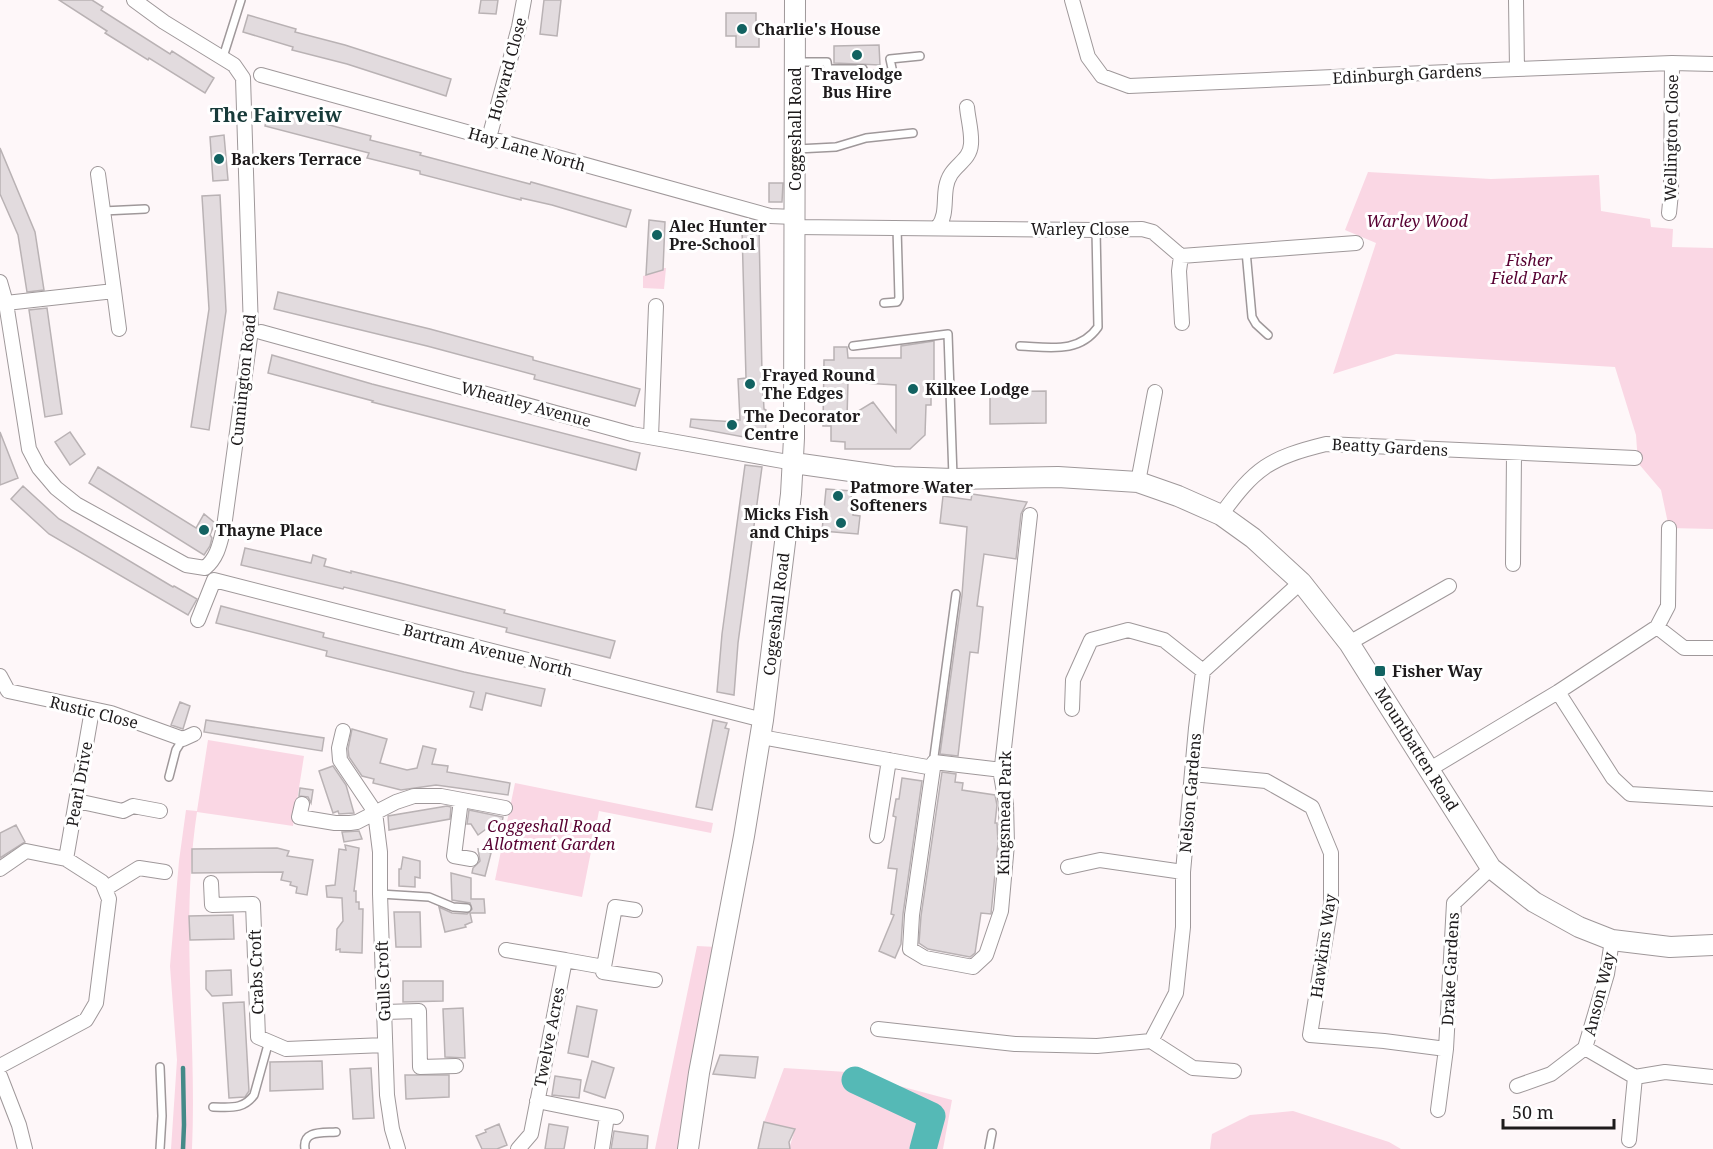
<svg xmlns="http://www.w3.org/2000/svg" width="1713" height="1149" viewBox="0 0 1713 1149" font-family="'Noto Serif',serif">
  <rect width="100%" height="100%" fill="#fef7f9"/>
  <!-- green -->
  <path fill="#fad7e4" d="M1368,172L1491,179L1599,175L1601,211L1650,219L1651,227L1673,229L1672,247L1713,248V529L1669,528L1661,490L1638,463L1636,435L1615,367L1396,354L1333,374L1376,243L1345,230Z
    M663,268H666L664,289L643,288V276L662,270Z
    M208,740L304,756L293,826L197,812C180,924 197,1037 192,1149H171L177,1060L170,966L179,861L186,810L197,811Z
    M515,783L713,823L711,833L599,811L582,897L495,880Z
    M697,946L716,947L682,1149H655Z
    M784,1068L847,1072L952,1100L943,1149H789L795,1129L764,1122Z
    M1293,1111L1389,1142L1401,1149H1210L1212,1134L1250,1115Z"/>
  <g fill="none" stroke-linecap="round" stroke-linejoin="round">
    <!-- stream -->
    <path stroke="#448a88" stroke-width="4.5" d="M183,1149L184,1125L183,1068"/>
    <!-- river -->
    <path stroke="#55b9b6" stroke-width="27" d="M855,1080L932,1116L923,1149"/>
  </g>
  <!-- building -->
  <path fill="#e2dbde" stroke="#b9b2b4" stroke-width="1.5" fill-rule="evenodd" d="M59,0H92L103,7L101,10L170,54L172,51L214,78L205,93L149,58L148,60L105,33L107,31Z
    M481,0H498L496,14L479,13Z
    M544,0H561L557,36L540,34Z
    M726,13H756V23H759V47H736V36H726Z
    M248,15L296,29L295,32L345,45L451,79L446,96L347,64L292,50L293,47L243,32Z
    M879,45L880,65L834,63V46Z
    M269,109L371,136L370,140L421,153L420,155L530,184L531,182L631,210L626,227L552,205L521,198V200L420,174V171L367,158L369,153L265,126Z
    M224,135L228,180L213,181L210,137Z
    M0,148L35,232L44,290L27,292L18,235L0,194Z
    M769,183H783L782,202H769Z
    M220,195L226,311L209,430L191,427L209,309L202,196Z
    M649,220L665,222L663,270L646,275Z
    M759,229L762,373L764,409L766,410V419L765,441L690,427L691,419L735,422L736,420H740L738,379L746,378L742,230Z
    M278,292L430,329L533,357V360L640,389L635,406L534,379L535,375L427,346L274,309Z
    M47,308L62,414L45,417L29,310Z
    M934,341V383H931V405H926L925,435L910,449H845V442L831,441V426H823L824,360H834V347H847L848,358H901V346ZM848,382L896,385V432L873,402L847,418Z
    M272,355L372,384L640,453L636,470L372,402L373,401L268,373Z
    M1046,391V423L990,424V392Z
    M0,432L18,478L0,485Z
    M70,432L85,454L70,465L55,442Z
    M745,465L762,467L738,643L734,695L717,692L722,634Z
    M98,467L196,528L204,514L215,523L210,535L212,538L210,546L204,555L89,483Z
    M23,486L59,519L173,587L174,586L197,599L188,615L49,534L11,499Z
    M826,489L852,491L851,500H854L853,515L860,516L858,534L822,531Z
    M972,494L1027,502L1021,514L1016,559L984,554L977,606L983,607L980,636L978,653L970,652L958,756L940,754L962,595L967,527L940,523L943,496L971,500Z
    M245,548L311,563L313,555L326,559L324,566L351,573V571L400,583L505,610L504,613L615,641L610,658L506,632L507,628L384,597L344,587L343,589L241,565Z
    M221,606L324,633L323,637L464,672L545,689L541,706L486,693L482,710L470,707L474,692L326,656L327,651L216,623Z
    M180,702L190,706L183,729L171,725Z
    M206,720L324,738L322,751L204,732Z
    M713,720L727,723L725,728L729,729L712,810L696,807Z
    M352,729L387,739L380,763L407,770L417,768L423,746L436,749L432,764L448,766L447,772L510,783L508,795L436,785L401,790L373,783L374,779L362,776L349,757L348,749Z
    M333,766L346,785L354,813L339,814L338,811L333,813L319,771Z
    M942,772L956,774L955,782L963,783L962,790L995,795L997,805L995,823H997L998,843L991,914L981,913L975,953L970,957L928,949L919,943L921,916Z
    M902,778L922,781L903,914L901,944L895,958L879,951L894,915L891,914L897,869L888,868L896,817L893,816L896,799H899Z
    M300,788L313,790L311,803L308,797L299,796Z
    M447,806L451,807L450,819L389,830L388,816Z
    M469,810L503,817L501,829L489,827L478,835L471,824H467Z
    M16,825L25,842L0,858V833Z
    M359,831L362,839L344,842L342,832Z
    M345,845L359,848L354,891H356V902H359V909H363L362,953L340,952V949L336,950L337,929L343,921L342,898L327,897L326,886L335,885L339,849L346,850Z
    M277,848L289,851L287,856L313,860L307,895L296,893L297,887L290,885L291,882L281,880L283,872L192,873V849Z
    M478,849L491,853L485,876L472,873L473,868L480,861Z
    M403,857L420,861V878L415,877V887L399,886V869H401Z
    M451,873L471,878V899H484L485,913H470L472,922L465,925L466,927L445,932L439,907L452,913L467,914L472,909L470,903L452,900Z
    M394,912H420L421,947H396Z
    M233,915L234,939L190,940L189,916Z
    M231,970L232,995L212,996L206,989V971Z
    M403,981H443V1001L403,1002Z
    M244,1002L249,1091L245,1097L229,1098L223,1003Z
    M577,1006L597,1010L588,1057L568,1053Z
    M463,1008L465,1058L445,1057L443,1009Z
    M720,1055L758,1057L755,1078L713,1074Z
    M322,1061L323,1089L270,1091V1062Z
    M592,1061L614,1068L605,1098L584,1091Z
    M371,1068L374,1118L353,1119L350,1069Z
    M405,1075H449V1097L406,1099Z
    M555,1076L581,1080L579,1098L552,1095Z
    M764,1122L795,1129L789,1142L790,1149H758Z
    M499,1124L507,1145L497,1149H482L476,1136L486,1132L485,1130Z
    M549,1124L568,1127L564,1149H545Z
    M614,1131L648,1136L647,1149H611Z"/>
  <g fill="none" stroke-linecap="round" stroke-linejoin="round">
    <!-- lane casing -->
    <g stroke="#9f989a" stroke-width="10">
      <path id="lane" d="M223,57L241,0
        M797,62H827L828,69H863L865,75L893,73L890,59L920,56
        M797,149L836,147L866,138L913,133
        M103,211L145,209
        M1246,251L1252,317L1256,324L1268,335
        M884,303L897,302L899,298L897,228
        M853,346L948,334L953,477
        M1020,346C1049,347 1079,354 1098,327L1096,230
        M933,764L956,594
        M169,777L176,750L183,739
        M380,894L429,897L453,907L467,908
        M160,1067L162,1116L160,1149
        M213,1107C230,1107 243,1110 254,1095L269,1041
        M305,1149C302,1130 323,1133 336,1132
        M989,1149L992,1133"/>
    </g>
    <!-- street casing -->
    <g stroke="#9f989a" stroke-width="16">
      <path id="street" d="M1072,0L1088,57L1102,76L1129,86L1517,69L1672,63L1713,64
        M1516,0L1517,69
        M261,75L770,216L794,217
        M489,138L519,27L524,0
        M1669,213L1671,193L1672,63
        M794,227L1096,230L1142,229L1153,232L1181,256L1356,243
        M938,227C950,211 940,191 951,174C958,163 970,159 971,144C972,132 968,119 967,107
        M1181,256L1179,271L1182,323
        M0,282L6,303L29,449L39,468L56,488L76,504L186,565L205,568C218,557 220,543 224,527L251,330L243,78L234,65L164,22L134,0
        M114,291L119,329
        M6,303L114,291L98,174
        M261,332L632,434L794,463
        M651,437L656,306
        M1138,482L1155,392
        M1221,515C1255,468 1269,458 1326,444L1635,458
        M1513,564L1514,454
        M198,620L214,580L763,720
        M1657,627L1684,648H1713
        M1349,643L1449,586
        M0,676L8,691L111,713L183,739L194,734
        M1558,692L1613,778L1630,794L1713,799
        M1072,709L1073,680L1091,640L1128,630L1164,640L1203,671
        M343,731L339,748L340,760L375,812L380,852V894L387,1095L392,1129L398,1149
        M761,737L933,768L912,915L910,949L925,958L973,967L986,955L1001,911L1007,844L1006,804L1001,775L1030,515
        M934,762L1002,770
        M1430,769L1558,692L1657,627L1668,606L1669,528
        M1192,774L1266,781L1312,807L1331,853V904L1310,1035L1384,1041L1446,1049
        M461,800L454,856L471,859
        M77,801L123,811L133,806L160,811
        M302,804L299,817L335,823H350L357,822L396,802L414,796H441L505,808
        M877,836L889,760
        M66,859L92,710
        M1068,867L1100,860L1183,872
        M0,869L26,851L66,859L102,882L109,899L96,1003L86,1020L0,1066
        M211,883L212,905L253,904L258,1037L286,1049L385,1045
        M105,889L139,868L165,872
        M635,910L615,907L603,972L655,980
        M1612,940L1607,974L1585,1048L1635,1077L1665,1072L1713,1077
        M506,950L565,960
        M384,1012L419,1011L420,1067L456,1066
        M878,1029L1015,1044L1097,1046L1151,1041L1176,993L1183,927V872L1196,728L1203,671L1301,582
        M1151,1041L1193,1068L1234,1071
        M0,1076L19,1125L25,1149
        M1517,1086L1551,1074L1585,1048
        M537,1101L616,1117
        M1438,1110L1446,1049L1454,903L1491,868
        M1629,1140L1635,1077
        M518,1149L531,1134L565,960L604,967
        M602,1149L607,1116"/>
    </g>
    <!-- secondary casing -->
    <g stroke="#9f989a" stroke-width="22">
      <path id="secondary" d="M794,463L893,477L953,479L1058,477L1138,482L1178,496L1221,515L1253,538L1301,582L1349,643L1491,868L1534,902L1579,927L1612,940L1670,947L1713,945
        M688,1149L699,1073L744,836L763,720L791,494L794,438L795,0"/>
    </g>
    <!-- lane -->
    <use href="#lane" stroke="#fff" stroke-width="7"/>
    <!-- street -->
    <use href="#street" stroke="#fff" stroke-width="14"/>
    <!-- secondary -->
    <use href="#secondary" stroke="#fff" stroke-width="20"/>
  </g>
  <!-- markers -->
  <g fill="#126261" stroke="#fff" stroke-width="2">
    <circle cx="742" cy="29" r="6"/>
    <circle cx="857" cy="55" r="6"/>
    <circle cx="219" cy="159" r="6"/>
    <circle cx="657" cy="235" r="6"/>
    <circle cx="750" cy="384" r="6"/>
    <circle cx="913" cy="389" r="6"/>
    <circle cx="732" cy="425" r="6"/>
    <circle cx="838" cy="496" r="6"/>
    <circle cx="841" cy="523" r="6"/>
    <circle cx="204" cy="530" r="6"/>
    <rect x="1374" y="665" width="12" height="12" rx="3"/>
  </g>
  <g text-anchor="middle" stroke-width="6" stroke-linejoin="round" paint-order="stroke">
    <!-- poi labels -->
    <g font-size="16" font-weight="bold" fill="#1e1b1c" stroke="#fff" text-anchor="start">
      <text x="754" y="35">Charlie's House</text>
      <text x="857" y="80" text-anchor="middle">Travelodge<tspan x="857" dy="18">Bus Hire</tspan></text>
      <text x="231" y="165">Backers Terrace</text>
      <text x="669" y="232">Alec Hunter<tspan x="669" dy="18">Pre-School</tspan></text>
      <text x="762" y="381">Frayed Round<tspan x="762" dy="18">The Edges</tspan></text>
      <text x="925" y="395">Kilkee Lodge</text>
      <text x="744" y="422">The Decorator<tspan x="744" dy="18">Centre</tspan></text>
      <text x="850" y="493">Patmore Water<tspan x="850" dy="18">Softeners</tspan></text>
      <text x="829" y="520" text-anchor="end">Micks Fish<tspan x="829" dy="18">and Chips</tspan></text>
      <text x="216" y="536">Thayne Place</text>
      <text x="1392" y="677">Fisher Way</text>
    </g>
    <!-- street labels -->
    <g font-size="16" fill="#1e1b1c" stroke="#fff">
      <text transform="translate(507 69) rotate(-75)" y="6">Howard Close</text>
      <text transform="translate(1407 74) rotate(-3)" y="6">Edinburgh Gardens</text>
      <text transform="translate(795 129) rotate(-90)" y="6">Coggeshall Road</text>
      <text transform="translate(1671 138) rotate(-89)" y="6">Wellington Close</text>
      <text transform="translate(527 149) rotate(16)" y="6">Hay Lane North</text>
      <text x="1080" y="235">Warley Close</text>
      <text transform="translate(243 380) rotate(-84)" y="6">Cunnington Road</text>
      <text transform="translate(526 404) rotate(15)" y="6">Wheatley Avenue</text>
      <text transform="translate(1390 447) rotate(3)" y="6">Beatty Gardens</text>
      <text transform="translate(776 614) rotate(-83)" y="6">Coggeshall Road</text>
      <text transform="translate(488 650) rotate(14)" y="6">Bartram Avenue North</text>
      <text transform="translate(94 712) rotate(14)" y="6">Rustic Close</text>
      <text transform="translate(1417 749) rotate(58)" y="6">Mountbatten Road</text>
      <text transform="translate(79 784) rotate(-80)" y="6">Pearl Drive</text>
      <text transform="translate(1190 793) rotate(-85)" y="6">Nelson Gardens</text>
      <text transform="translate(1004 813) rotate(-89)" y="6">Kingsmead Park</text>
      <text transform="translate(1323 946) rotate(-82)" y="6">Hawkins Way</text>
      <text transform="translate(1450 969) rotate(-87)" y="6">Drake Gardens</text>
      <text transform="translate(256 972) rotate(-92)" y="6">Crabs Croft</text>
      <text transform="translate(383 981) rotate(-92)" y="6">Gulls Croft</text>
      <text transform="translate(1599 994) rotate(-76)" y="6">Anson Way</text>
      <text transform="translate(549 1037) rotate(-79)" y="6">Twelve Acres</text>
    </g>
    <!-- park labels -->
    <g font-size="16" font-style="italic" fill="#570031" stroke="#fff">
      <text x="1417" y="227">Warley Wood</text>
      <text x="1529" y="266">Fisher<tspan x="1529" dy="18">Field Park</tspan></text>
      <text x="549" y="832">Coggeshall Road<tspan x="549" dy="18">Allotment Garden</tspan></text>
    </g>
    <!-- quarter labels -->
    <g font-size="20" font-weight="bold" fill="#173a39" stroke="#fff">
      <text x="276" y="122">The Fairveiw</text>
    </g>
  </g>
  <!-- scale -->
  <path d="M1503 1119v9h111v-9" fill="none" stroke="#1e1b1c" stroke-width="3"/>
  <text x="1512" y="1119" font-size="18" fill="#1e1b1c" stroke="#ffffff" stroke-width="4.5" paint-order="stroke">50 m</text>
</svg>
